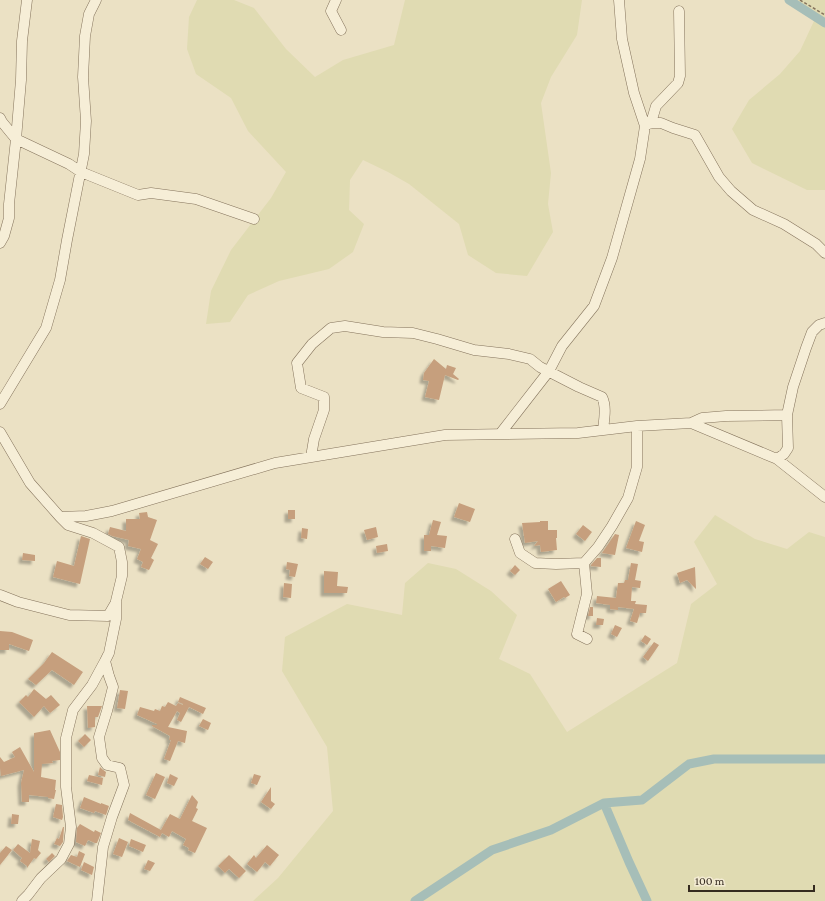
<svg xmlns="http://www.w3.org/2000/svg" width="825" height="901" viewBox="0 0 825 901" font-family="'Crimson Pro',serif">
  <defs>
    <filter id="shadow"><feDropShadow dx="-3.5" dy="3.5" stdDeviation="1" flood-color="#0004"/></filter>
  </defs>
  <rect width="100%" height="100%" fill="#ebe1c4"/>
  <!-- farmland -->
  <path fill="#e0dbb2" d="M197,0H234L254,8L286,49L315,77L343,60L394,45L405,0H582L577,35L551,77L541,103L551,173L548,204L553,232L527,276L496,273L468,255L459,224L409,184L388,172L363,160L350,180L349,210L364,224L353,252L329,269L279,281L248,295L230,322L206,324L211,291L231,250L271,198L286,172L248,131L231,98L196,74L187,49L189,17Z
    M785,0H825V190H807L752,163L732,129L749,100L780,74L800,51L814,21Z
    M715,515L755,539L787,549L809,532L825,537V901H253L278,878L333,811L327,747L282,671L285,637L347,604L402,615L405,583L428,563L456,569L491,591L517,615L499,659L530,674L567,732L677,663L691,604L717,584L694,542Z"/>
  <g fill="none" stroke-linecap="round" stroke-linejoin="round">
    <!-- canal -->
    <path stroke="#a6beb8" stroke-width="9" d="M789,0L825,23
      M604,803L629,862L647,901
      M415,901L492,850L551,830L604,803L642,800L689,764L714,759H825"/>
  </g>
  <!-- building -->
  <path fill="#c69f7d" filter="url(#shadow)" d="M434,359L446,369L447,365L456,368L453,374L459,379L458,380L445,375L439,400L425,397L429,381L423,380L424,373Z
    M459,503L475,509L470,522L454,517Z
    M288,510H295V519H288Z
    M147,512L148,517L157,520L150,540L158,544L151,558L154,560L149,570L141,567L143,562L137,559L141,549L128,546L129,540L112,536L108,534L110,527L126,531V519H140L139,513Z
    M433,520L441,522L437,535L447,536L445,548L431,546V551H424V535H429Z
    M540,521H548V530H557V538H556L557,550L541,552L540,545L534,546L538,541L525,543L522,523L540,522Z
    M636,521L645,525L639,541L644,542L642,552L626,548Z
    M583,525L592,532L585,541L576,534Z
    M376,527L378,537L367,540L364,530Z
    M302,528L308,529L307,539L301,538Z
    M615,534L619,535L615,555L602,553Z
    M81,536L90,539L80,584L53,577L57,561L74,566Z
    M387,544L388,551L377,553L376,546Z
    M23,553L35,555V561L22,560Z
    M205,557L213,562L208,569L200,564Z
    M597,558H601V567L591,566V565Z
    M287,562L298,564L295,577L289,576L290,570L286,569Z
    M631,563L638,564L635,580L641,581L640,588L632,587L631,601H636L635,604L647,605L646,613H640L637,623L630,621L634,609L618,607V610L610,609V605L596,603L597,596L616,598L618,583H624L625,580H628Z
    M515,565L520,570L515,575L510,571Z
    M695,567L696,589L687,580L680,583L677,573Z
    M324,571L338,572L337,586L348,587L347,593H324Z
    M561,581L570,595L565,598L564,597L556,602L548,589Z
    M284,583L292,584L291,598L283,597Z
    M590,607H593V616H588Z
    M597,618L604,619L603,625H596Z
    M615,625L622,628L617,637L611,634Z
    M0,631L12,632L33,640L29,651L9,644V650H0Z
    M645,635L651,639L647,645L641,641Z
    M654,642L659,645L648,661L643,657Z
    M52,652L83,672L74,685L52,670L36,685L28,679L44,663Z
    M34,689L46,699L51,695L60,705L50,713L44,706L34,717L19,702L26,695L28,697Z
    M120,690L128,691L125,709L117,708Z
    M180,697L206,708L203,714L189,707L181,722L177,720L180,713L177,711L168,727L187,731L185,743L178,741L170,761L164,759L171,740H169L170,736L152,726V725H157V724L137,715L140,707L154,711L155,709L160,711L162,706L165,707L168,702L176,706L178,703L183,705V704L178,702Z
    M87,706H102L98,717H95V727L88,728Z
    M203,719L211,723L208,730L199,726Z
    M50,730L60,752V760L52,761L53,763L42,764L41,777L56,780L55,790H56L54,799L48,798V797L29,795V802H22L21,783L24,770L1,776L0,768V757L4,762L15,757L12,752L20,747L34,772V733Z
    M85,734L91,740L84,747L78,741Z
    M100,767L102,769L106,772L105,777L98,775Z
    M156,773L165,777L155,799L146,795Z
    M170,774L178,778L174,786L167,783Z
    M254,774L261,776L257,785L251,783Z
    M89,775L103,778L102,785L87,781Z
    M271,787V801L275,804L271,809L261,802Z
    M192,795L198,802L196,808L198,809L192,821L207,828L195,853L188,850L189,848L183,845L186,839L172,831L169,837L162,833L160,837L128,820L130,813L161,830L170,814L180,819Z
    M84,797L101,804V803L109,806L106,815L95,811L94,813L80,808Z
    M56,804L62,805L63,817L62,820L53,817Z
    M12,814L19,815L18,824H11Z
    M80,824L94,832L95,830L101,833L97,843H95L88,840L85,846L76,842L77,828Z
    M63,827H64L63,842L60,846L54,844L57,838L59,839Z
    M119,838L128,842L122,857L113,854Z
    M32,839L40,841L38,850L41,853L36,859L34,858L27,868V866L20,861L22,858L13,850L18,844L30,853Z
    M131,839L146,845L143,852L129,846Z
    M267,845L279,855L270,866L265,862L257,872L247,864L254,855L256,858Z
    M6,846L12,850L0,865V853Z
    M79,851L85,854L80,867L67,861L71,855L77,857Z
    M52,853L55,856L49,862L46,859Z
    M229,855L246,871L239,878L229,869L225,873L218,866Z
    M148,860L155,863L150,871L144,869Z
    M84,862L94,867L92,875L81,870Z"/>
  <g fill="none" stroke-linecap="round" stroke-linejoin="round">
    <!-- minor casing -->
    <g stroke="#84735c" stroke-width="11">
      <path id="minor" d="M336,0L331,11L341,30
        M0,118L2,122L16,139L69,164L81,172L138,195L151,193L196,199L254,219
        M651,123H661L673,128L695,135L719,177L731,191L753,210L784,224L816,244L825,253
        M646,125L651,123L656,106L678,83L680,76L679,11
        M0,243L4,236L9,218V204L16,139L21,80L22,41L27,0
        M0,404L46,328L60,280L67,240L84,154L86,121L83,77L85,36L89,14L96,0
        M691,423L702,418L726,416L787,415
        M0,432L30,483L60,517L86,516L112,511L275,463L445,435L578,433L637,426L691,423L777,459L825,497
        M500,434L549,371L562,346L594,306L612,258L640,159L645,126L634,93L622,39L619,0
        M311,457L314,439L324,410V397L301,388L297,363L312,344L331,328L345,326L383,332L413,333L437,339L474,350L509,354L530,359L540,367L579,387L602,397C607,407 604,420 603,430
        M777,459L784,454L788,448L787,415L793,387L806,348L812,332L819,325L825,323
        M60,517L68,525L93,533L119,547L122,562V576L116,601V619L109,653L105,661L109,676L113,687L107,711L99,737L102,758L107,765L120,768L124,785L112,817L103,847L97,901
        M515,539L520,553L535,563L556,564L584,563
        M0,595L18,602L69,615L108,616L115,604
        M587,639L577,634L587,594L584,563L598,547L612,526L628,498L637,467V426
        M22,901L28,895L41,878L61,859L69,844L71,827L66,787V738L73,710L92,685L105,661"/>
    </g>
    <!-- path -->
    <path stroke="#84735c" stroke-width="1.5" stroke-dasharray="3 2" stroke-linecap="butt" d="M800,0L825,15"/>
    <!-- minor -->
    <use href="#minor" stroke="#f6eed7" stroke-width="10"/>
  </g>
  <!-- scale -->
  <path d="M689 885v6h125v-6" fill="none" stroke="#352b1f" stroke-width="2"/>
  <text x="695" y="885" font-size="12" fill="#352b1f" stroke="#f3ebd3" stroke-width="3" paint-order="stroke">100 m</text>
</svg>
